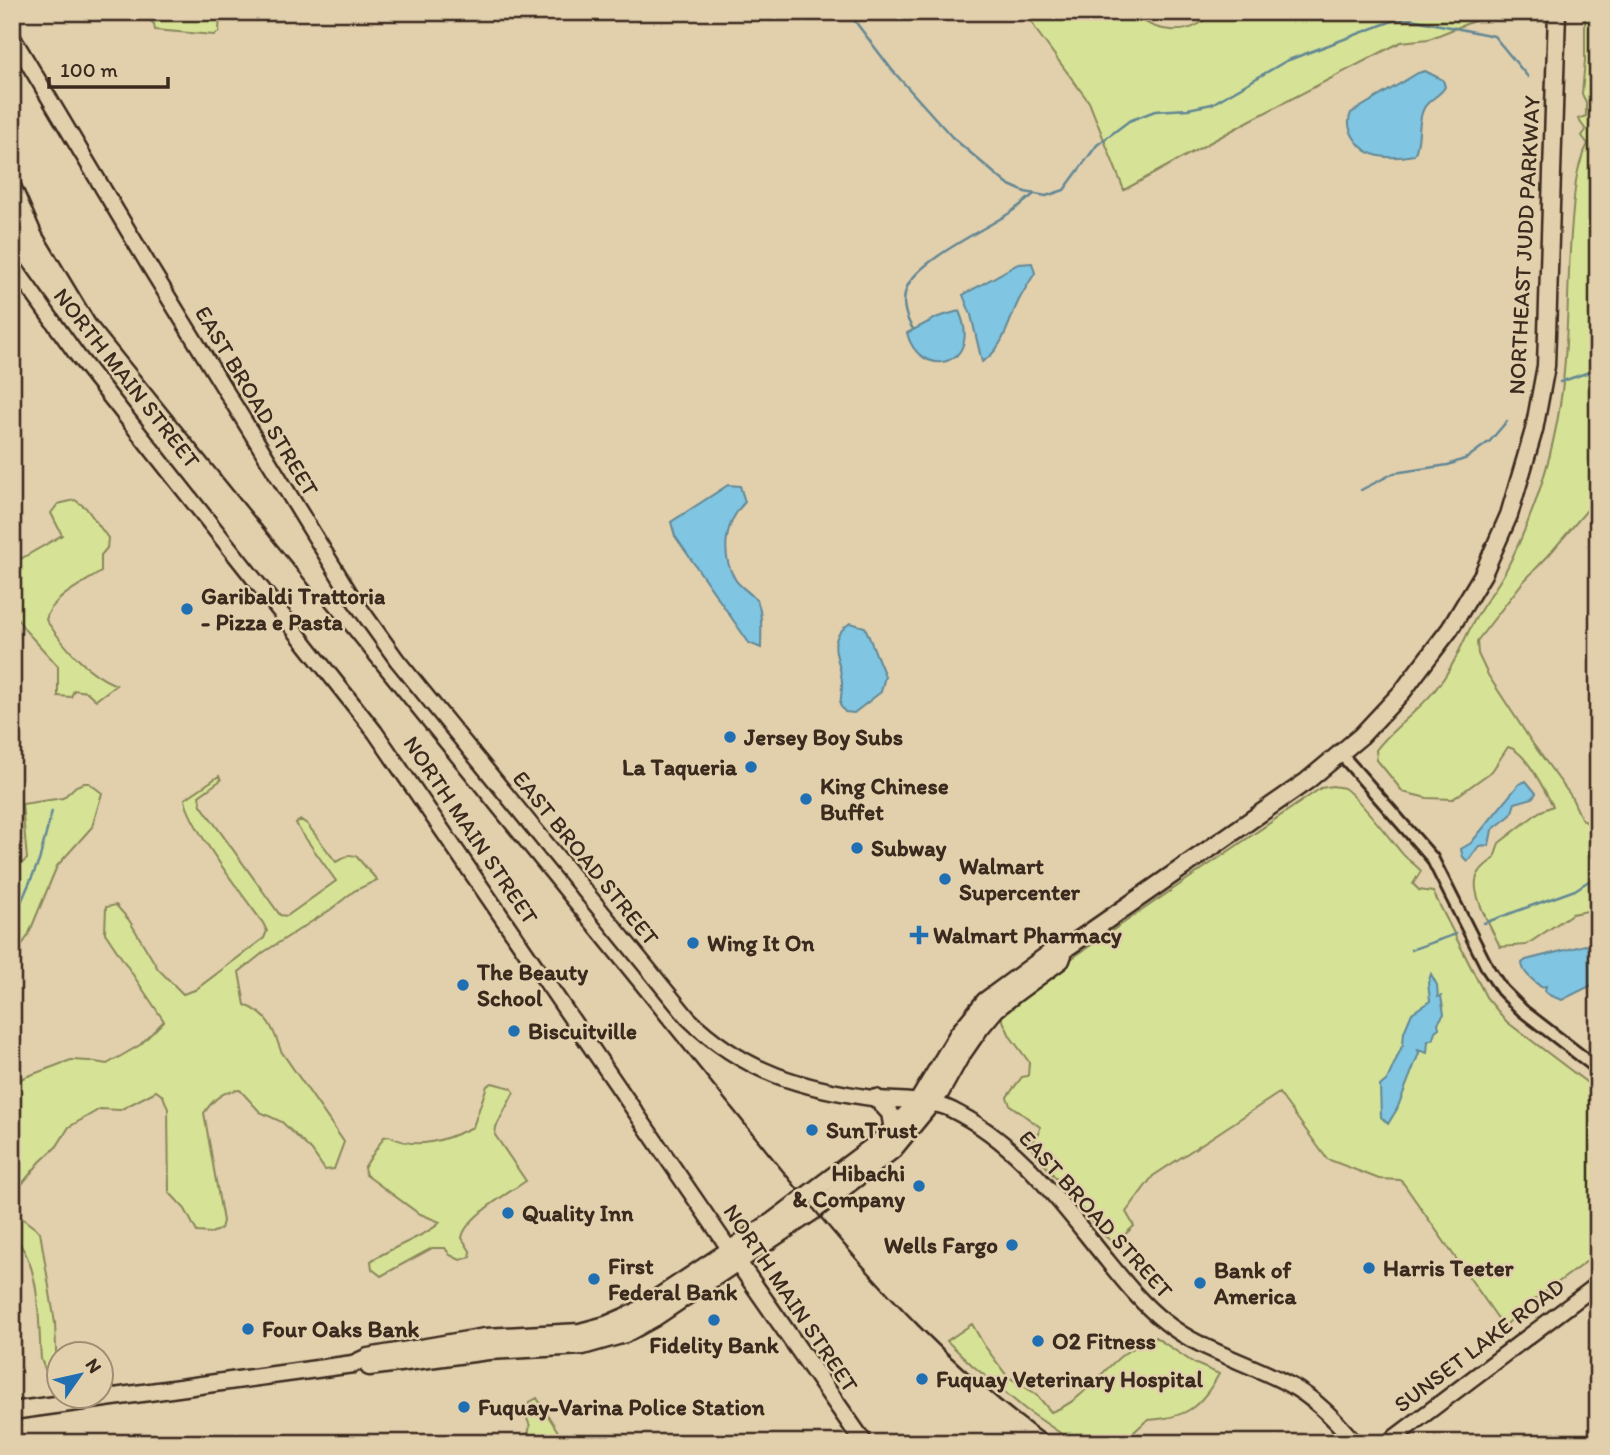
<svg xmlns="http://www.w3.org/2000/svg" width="1610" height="1455" viewBox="0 0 1610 1455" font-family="Itim,sans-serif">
  <rect width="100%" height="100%" fill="#e2d0ad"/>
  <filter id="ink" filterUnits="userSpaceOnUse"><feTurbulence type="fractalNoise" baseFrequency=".0143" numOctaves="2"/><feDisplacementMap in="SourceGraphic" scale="14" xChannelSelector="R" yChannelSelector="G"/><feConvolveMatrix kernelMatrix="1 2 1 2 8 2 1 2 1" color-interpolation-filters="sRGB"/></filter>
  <g filter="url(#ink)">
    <!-- green -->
    <path fill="#d6e396" stroke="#88865a" stroke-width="2" d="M150,12H176L178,15L183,12H220L219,32L214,35L155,30L154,24L150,20Z
      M1027,12H1136C1147,31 1181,35 1199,24C1203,22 1208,16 1212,12H1496L1429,39L1401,42L1249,121L1124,190L1089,102L1036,30Z
      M1585,12H1598V497L1548,556L1523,582L1477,641L1478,654L1488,675L1533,744L1571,796L1581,818L1598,832V909L1572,914L1526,945L1500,947C1493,931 1473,898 1476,881C1477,871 1486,864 1494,859L1499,843L1539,812L1553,806C1544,790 1526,751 1508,747L1492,771L1453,799L1427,798L1403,792L1377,760L1376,750C1393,727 1417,713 1435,690C1454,667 1460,647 1474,621C1483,604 1496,589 1505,572C1534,516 1554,453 1562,391C1569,335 1567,277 1572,221C1575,192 1574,171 1588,144L1582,136L1586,130L1578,119L1586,116V102L1582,94L1585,60Z
      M75,500L86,508L108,538L107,548L101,555V572C84,583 50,598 46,620C64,646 86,673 116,685L96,700L87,692L74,690L71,697L58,696V666L25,630L12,610V564L62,535L51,513L58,504Z
      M219,776L221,780L199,796L201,805L280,915L287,916L336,881L299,829L296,823L301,820L307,824L336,862L349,855L356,856L377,880L354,891L330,910L264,952L239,972L245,1005C268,1014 273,1028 281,1051L344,1142L334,1169L325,1170L312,1151L282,1122L260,1112L240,1090C223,1090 213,1100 204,1113L223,1221L221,1229L211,1233L197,1232L185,1209L169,1192L168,1109L163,1096L156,1091L120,1110L100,1109L69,1127L57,1146L40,1162L17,1190L14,1212L40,1232L55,1323L57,1374L52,1378L47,1374L41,1359C38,1321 42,1263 12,1235V1082L71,1060L89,1061L107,1064L140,1045L164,1021L105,933L106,907L116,905L129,920L158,969L183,994L195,990L264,938L267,931L263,923C246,899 188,825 185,799Z
      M84,783H89L102,793L92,827L57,866L28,936L12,959V871L27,859L22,804L63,798L76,786Z
      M1333,786C1336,787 1341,787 1344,788C1356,795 1391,840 1401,852C1406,859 1415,864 1421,871L1413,884L1419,890L1433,892L1486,997L1507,1022L1598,1091V1253L1523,1308L1504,1327L1401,1180L1379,1179L1327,1159L1279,1093L1153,1176L1126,1212L1134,1226L1118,1241L1110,1240L1104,1235L1034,1152L1031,1143L1039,1134L1040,1127L1010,1105L1007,1097L1022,1077L1028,1076L1029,1062L1010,1036L999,1012L1046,976L1321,788Z
      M492,1083L511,1088L514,1092L496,1127L495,1135L526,1181C509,1193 465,1217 462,1238L470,1251L471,1257L460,1260L450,1255L445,1248H432L381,1276L372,1269L371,1261C386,1250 434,1232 440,1222L418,1213L366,1175L364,1168L384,1137L389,1136C416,1151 446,1140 473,1127L487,1086Z
      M972,1324L984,1345L1007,1376L1036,1394L1051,1412C1085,1400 1098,1373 1125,1353C1134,1347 1145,1343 1155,1337L1194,1363L1219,1374C1200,1408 1186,1418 1147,1420L1122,1443H1075L1025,1409L972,1365L947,1341Z
      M537,1398L565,1443H526L530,1426L526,1416L530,1402Z"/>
    <!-- water -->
    <path fill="#80c5e1" stroke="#648793" stroke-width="2" d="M1425,71L1443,80L1445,87C1440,96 1429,99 1424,108C1416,123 1422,141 1414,155C1404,157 1390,158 1379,156C1361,153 1343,130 1351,113L1418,73Z
      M1032,263L1035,273C1029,283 1023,292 1018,302C1008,323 1003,350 982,362L971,315L963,295L1018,264Z
      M959,311C984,367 919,381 907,333L938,317Z
      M728,485L740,486L745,502C725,522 720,554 735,579C740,588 753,593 758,603C763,615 761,635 761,648L749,643L675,536L671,522Z
      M850,623L865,627L885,676L881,692L854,713L845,712L840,705C841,698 842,690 842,683C841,657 823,642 850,623Z
      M1526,781L1536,793L1533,798L1515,803L1511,815L1492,830L1489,845L1479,846L1468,861C1462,858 1462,854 1461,849L1471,843L1519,784Z
      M1585,945L1598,950V982L1562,1000L1551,996L1545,991L1546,986L1541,987C1533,980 1523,974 1522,963L1526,960Z
      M1431,974L1437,985L1438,997L1441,996L1444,1014L1438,1023L1439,1028L1435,1031L1433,1039L1428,1041L1427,1053L1418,1050L1419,1053L1397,1109L1388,1124L1381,1117L1380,1086L1387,1080L1403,1044L1404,1032L1412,1013L1430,1001L1428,983Z"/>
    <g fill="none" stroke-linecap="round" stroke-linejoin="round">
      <!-- stream -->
      <path stroke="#648793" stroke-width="2.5" d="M848,12L892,70L952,137L1007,184L1025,192L1046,196L1064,190L1097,145L1129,121L1155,111L1188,109L1212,104L1286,61L1395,20L1411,19L1494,36L1528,77
        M1589,81L1598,79
        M913,329C905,317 901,301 907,287C918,261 983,230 1008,214C1017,208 1026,201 1034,194
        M1560,382L1598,369
        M1361,490L1394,473L1448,465L1467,458L1490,441L1507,421
        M12,923L39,861L52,811
        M1484,923L1575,890L1598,875
        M1411,950L1456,934"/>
      <!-- minor casing -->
      <g stroke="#3b2a1e" stroke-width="16">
        <path id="minor" d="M1341,754L1432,858L1488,969L1502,990L1523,1011L1598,1069"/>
      </g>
      <!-- major casing -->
      <g stroke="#3b2a1e" stroke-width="19">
        <path id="major" d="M12,36L151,269L352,597L397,660L688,1018C744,1073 804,1089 879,1099C900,1101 934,1100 952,1110C1021,1144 1063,1207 1110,1264C1127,1285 1144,1306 1165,1322C1201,1351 1248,1362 1288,1384C1315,1398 1336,1420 1355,1443
          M12,264L77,355L375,732L730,1250
          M1387,1443L1598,1284"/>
      </g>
      <!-- highway casing -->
      <g stroke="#3b2a1e" stroke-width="21">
        <path id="highway" d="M876,1098L890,1113L893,1130
          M733,1255L864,1443
          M369,1367L488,1351L583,1346L625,1334L654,1318L815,1210L893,1150L940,1093L960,1057L980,1028L996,1009L1016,993L1061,960L1065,949
          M12,1411L353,1364L368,1357L485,1337L580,1332L606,1325L636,1312L773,1221L881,1140L917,1103L958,1034L985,1001L1054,950L1065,949L1087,934L1307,781L1361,736L1403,691L1417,672L1450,629L1483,574L1509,515L1534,430L1546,366L1557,12"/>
      </g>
      <!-- minor -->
      <use href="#minor" stroke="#e2d0ad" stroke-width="10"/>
      <!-- major -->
      <use href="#major" stroke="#e2d0ad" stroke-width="14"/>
      <!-- highway -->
      <use href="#highway" stroke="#e2d0ad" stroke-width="16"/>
      <!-- rail -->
      <path stroke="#3b2a1e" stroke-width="2.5" d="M12,163L42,232L95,320L799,1191C875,1284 957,1374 1056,1443"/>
    </g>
  </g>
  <!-- markers -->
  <g fill="#1f6fb2" stroke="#e2d0ad" stroke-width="2.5">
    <circle cx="187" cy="609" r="7"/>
    <circle cx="730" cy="737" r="7"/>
    <circle cx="751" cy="767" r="7"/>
    <circle cx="806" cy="799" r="7"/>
    <circle cx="857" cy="848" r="7"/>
    <circle cx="945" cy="879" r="7"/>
    <path d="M915.5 924.5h7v7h7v7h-7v7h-7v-7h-7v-7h7z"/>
    <circle cx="693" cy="943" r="7"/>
    <circle cx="463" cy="985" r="7"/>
    <circle cx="514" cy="1031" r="7"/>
    <circle cx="812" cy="1130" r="7"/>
    <circle cx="919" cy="1186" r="7"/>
    <circle cx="508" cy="1213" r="7"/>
    <circle cx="1012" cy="1245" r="7"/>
    <circle cx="1369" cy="1268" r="7"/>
    <circle cx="594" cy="1279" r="7"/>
    <circle cx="1200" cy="1283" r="7"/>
    <circle cx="714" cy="1320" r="7"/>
    <circle cx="248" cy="1329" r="7"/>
    <circle cx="1038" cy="1341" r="7"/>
    <circle cx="922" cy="1379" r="7"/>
    <circle cx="464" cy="1407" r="7"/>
  </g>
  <g text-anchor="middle" stroke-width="5" stroke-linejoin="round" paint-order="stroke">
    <!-- street labels -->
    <g font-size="23" fill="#3b2a1e" stroke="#e2d0ad">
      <text transform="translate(1524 245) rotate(-87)" y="8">NORTHEAST JUDD PARKWAY</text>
      <text transform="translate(127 378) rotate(52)" y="8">NORTH MAIN STREET</text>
      <text transform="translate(257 401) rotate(59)" y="8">EAST BROAD STREET</text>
      <text transform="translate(471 830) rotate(56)" y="8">NORTH MAIN STREET</text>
      <text transform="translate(586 858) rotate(51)" y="8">EAST BROAD STREET</text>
      <text transform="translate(1096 1214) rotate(48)" y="8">EAST BROAD STREET</text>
      <text transform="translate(791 1298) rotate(56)" y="8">NORTH MAIN STREET</text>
      <text transform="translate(1479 1345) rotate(-37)" y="8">SUNSET LAKE ROAD</text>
    </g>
    <!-- poi labels -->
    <g font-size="23" font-weight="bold" fill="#3b2a1e" stroke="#e2d0ad" text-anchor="start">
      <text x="201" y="604">Garibaldi Trattoria<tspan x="201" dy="26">- Pizza e Pasta</tspan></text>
      <text x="744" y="745">Jersey Boy Subs</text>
      <text x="737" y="775" text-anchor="end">La Taqueria</text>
      <text x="820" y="794">King Chinese<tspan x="820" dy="26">Buffet</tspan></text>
      <text x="871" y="856">Subway</text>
      <text x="959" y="874">Walmart<tspan x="959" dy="26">Supercenter</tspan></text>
      <text x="933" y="943">Walmart Pharmacy</text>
      <text x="707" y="951">Wing It On</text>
      <text x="477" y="980">The Beauty<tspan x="477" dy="26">School</tspan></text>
      <text x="528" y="1039">Biscuitville</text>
      <text x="826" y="1138">SunTrust</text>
      <text x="905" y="1181" text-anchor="end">Hibachi<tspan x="905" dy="26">&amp; Company</tspan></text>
      <text x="522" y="1221">Quality Inn</text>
      <text x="998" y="1253" text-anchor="end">Wells Fargo</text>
      <text x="608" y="1274">First<tspan x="608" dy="26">Federal Bank</tspan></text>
      <text x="1383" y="1276">Harris Teeter</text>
      <text x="1214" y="1278">Bank of<tspan x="1214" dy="26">America</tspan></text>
      <text x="262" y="1337">Four Oaks Bank</text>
      <text x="1052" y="1349">O2 Fitness</text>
      <text x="714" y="1353" text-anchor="middle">Fidelity Bank</text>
      <text x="936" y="1387">Fuquay Veterinary Hospital</text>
      <text x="478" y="1415">Fuquay-Varina Police Station</text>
    </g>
  </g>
  <!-- margin -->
  <rect width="1610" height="1455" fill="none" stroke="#e2d0ad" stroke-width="42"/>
  <rect x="21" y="21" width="1568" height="1413" fill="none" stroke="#3b2a1e" stroke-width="2.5" filter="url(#ink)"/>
  <!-- north arrow -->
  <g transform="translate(80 1375) rotate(56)"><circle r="33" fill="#e2d0ad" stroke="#9f8e74" stroke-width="2"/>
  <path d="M0-5L12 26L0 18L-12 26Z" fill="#1f6fb2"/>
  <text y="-10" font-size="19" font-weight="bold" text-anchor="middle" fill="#3b2a1e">N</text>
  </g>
  <!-- scale -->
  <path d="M49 77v10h119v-10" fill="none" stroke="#3b2a1e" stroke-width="3.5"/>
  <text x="60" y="77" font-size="21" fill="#3b2a1e" stroke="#e2d0ad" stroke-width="5" paint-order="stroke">100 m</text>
</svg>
